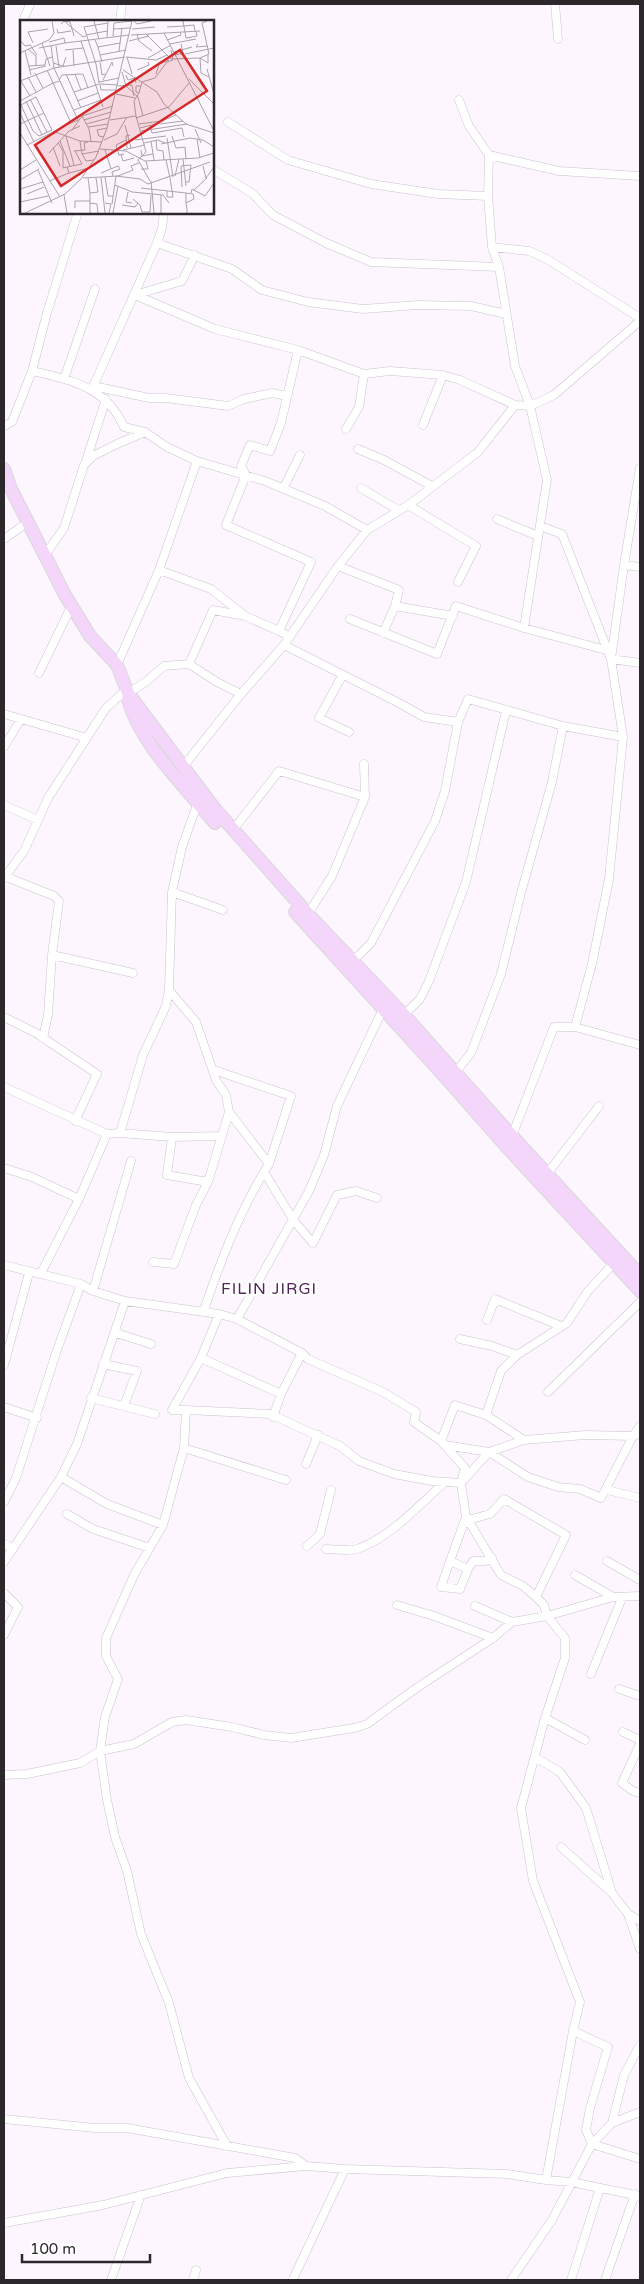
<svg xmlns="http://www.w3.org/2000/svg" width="644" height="2284" viewBox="0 0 644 2284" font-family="'Varela Round',sans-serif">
  <rect width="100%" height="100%" fill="#fdf6ff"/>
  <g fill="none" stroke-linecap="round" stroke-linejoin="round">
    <!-- street casing -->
    <g stroke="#cbc2cd" stroke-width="9">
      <path id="street" d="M555,4L558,39
        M23,21L30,4
        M120,21L122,4
        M459,100L469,126L489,155L488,196L492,247L499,267L515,366L530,406L547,480L524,628
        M228,122L288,160L371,184L438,194L488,196
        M489,155L559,171L640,176
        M212,169L252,193L273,215L326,243L371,262L499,267
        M157,243L232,269L262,290L308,302L363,309L418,305L471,306L506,314
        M492,247L529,251L547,259L640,318
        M135,295L215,329L298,350L364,374L390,371L443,375L460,380L515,405
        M135,295L182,281L195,255
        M32,371C71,380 107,387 124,427L145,432
        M64,379L95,289
        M92,389L98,387L149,398H166L228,406L244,399L272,393L287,396
        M92,389L157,243L162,228L164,212
        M423,425L443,375
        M4,426L12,422L32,371L47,313L78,212
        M346,429L359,407L364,374
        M358,449L384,460L432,486
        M85,464L106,399
        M640,468L624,565L640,567
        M361,488L398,510
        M283,489L300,455
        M408,505L476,546L458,582
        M497,519L538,536
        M4,539L21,527
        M45,555L64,528L84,465L93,456L117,444L145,432L167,447L197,461
        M624,565L611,659L640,663
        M338,566L399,590L395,606L383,633
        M159,570L211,589L245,616L279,631
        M395,606L453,616
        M350,619L437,654L456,606L524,628L606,650
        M289,636L279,631L311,562L226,525L246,475L241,466L250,445L270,451L281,423L298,350
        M284,645L399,703L424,717L458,722L468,699L563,726L623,737
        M189,664L217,682L241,694
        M117,665L159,570L197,461L265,481L325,506L367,530
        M39,673L69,611
        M342,676L319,718L349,732
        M128,693L147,681L164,666L189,664L213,610L245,616
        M4,714L87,738
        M4,747L21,719
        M364,764L365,797
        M183,767L241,694L284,645L338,566L367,530L410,504L478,452L515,405L530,406L554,395L640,321
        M198,802L182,847L172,892L169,990L196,1022L216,1080L226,1095L229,1112L269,1164L264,1172L294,1221L313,1243L337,1195L356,1191L377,1198
        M4,805L38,820
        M233,830L279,771L365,797L332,876L308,914
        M4,876L54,896L59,901L52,955L48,1015L43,1038
        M4,878L24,851L48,798L106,708L125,691
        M172,892L223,910
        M52,955L133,973
        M353,961L371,943L435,821L445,791L458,722
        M404,1015L420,999L429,981L466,882L506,711
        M4,1017L36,1033L97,1074L75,1121
        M575,1027L640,1045
        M214,1070L291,1096L269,1164
        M455,1073L471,1053L501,974L521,893L552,782L563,726
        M4,1087L107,1134L120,1133L172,1137L221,1136
        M120,1133L143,1055L166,1006L169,990
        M512,1136L554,1027H575L592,964L609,879L623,737L611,659L562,534L540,526
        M172,1137L167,1175L208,1182
        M4,1168L32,1177L79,1199
        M547,1174L599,1106
        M153,1262L174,1264L196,1205L208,1182L229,1112
        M4,1265L81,1284L93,1291L125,1301L219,1314L237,1319L302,1353L308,1359L383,1392L416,1412L414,1422L441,1441L465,1468L461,1483L466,1517L468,1520
        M41,1273L79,1199L107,1134
        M93,1291L131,1161
        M204,1310C220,1263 238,1215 264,1172
        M219,1314L201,1358L172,1410H186L184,1448L163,1525L134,1575L106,1638V1656L118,1679L105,1717L100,1751L107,1800L115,1837L127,1871L141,1934L169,2003L189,2078L227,2146
        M237,1319L309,1191L324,1155L337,1106L383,1009
        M487,1320L495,1299L561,1326
        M116,1333L151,1344
        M460,1339L492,1346L517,1355
        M201,1358L281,1394
        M103,1364L137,1371L124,1406
        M4,1365L29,1273
        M548,1392L640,1302
        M91,1398L155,1414
        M4,1407L37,1418
        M186,1410L270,1414L340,1446L359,1461L394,1474L432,1481L461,1483L489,1452L524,1440L585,1435L633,1436L640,1434
        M486,1415L501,1371L517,1355L567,1323L588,1291L614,1263
        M273,1417L281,1394L302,1353
        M441,1441L455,1405L486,1415L524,1440
        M445,1445L489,1452L528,1477L558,1487L580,1489L601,1498L633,1436L640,1426
        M184,1448L286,1480
        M306,1464L318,1435
        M61,1477L107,1504L163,1525
        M607,1490L640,1498
        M4,1502L16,1478L56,1353L81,1284
        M67,1514L93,1529L150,1548
        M4,1544L13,1548
        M307,1546L320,1534L331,1490
        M326,1549C336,1549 351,1552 360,1548C393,1535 419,1505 445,1482
        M450,1561L466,1517
        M607,1561L640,1580
        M4,1562L61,1477L77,1444L125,1301
        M468,1569L460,1589L441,1587L450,1561L468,1569L473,1561H485L492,1558
        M575,1575L613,1597
        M4,1593L18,1607L4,1635
        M536,1597L566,1535L504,1499L490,1514L468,1520L501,1575L523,1586L536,1597L544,1605L547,1616L565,1638V1658L545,1718L521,1808L533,1881L580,2002L573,2031L608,2047L590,2108L586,2130L592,2144L640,2159
        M397,1605L434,1616L493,1638
        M475,1606L512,1622
        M591,1674L622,1598
        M619,1689L640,1696
        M545,1718L585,1740
        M623,1732L640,1740
        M640,1744L622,1783L633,1791L640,1793
        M535,1757L560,1772L586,1808L612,1893
        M4,1775L27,1774L80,1763L100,1751L134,1744L172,1722L186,1720L232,1727L264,1735L291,1738L354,1728L367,1724L415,1689L493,1638L512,1622L547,1616L613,1597L640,1596
        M561,1847L612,1893L628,1914L640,1949
        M628,1914L640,1921
        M4,2119L95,2128H127L295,2158L306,2166L345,2169L507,2174L546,2180L571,2182L640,2196
        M612,2123L624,2075L640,2045
        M546,2180L573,2031
        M4,2223L103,2205L227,2173L306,2166
        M293,2279L345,2169
        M111,2280L141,2195
        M193,2280L196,2270
        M511,2280L552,2220L592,2144L612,2123L640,2112
        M571,2280L600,2188
        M605,2280L635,2194"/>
    </g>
    <!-- primary casing -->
    <g stroke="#d9d8d9" stroke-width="14">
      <path id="primary" d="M4,469L11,489L65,595L90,636L117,665L128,693L215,809L308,914L404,1015L512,1136L640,1275
        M128,699C141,745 185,787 215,823
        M295,912L447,1079L504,1144L640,1291"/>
    </g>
    <!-- street -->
    <use href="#street" stroke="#fff" stroke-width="8"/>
    <!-- primary -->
    <use href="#primary" stroke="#f4d6fa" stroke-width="12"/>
  </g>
  <g text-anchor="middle" stroke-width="5" stroke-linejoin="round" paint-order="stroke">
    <!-- neighbourhood labels -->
    <g font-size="16" letter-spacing="1" fill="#52265b" stroke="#fff">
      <text x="269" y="1294">FILIN JIRGI</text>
    </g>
  </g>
  <!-- overview -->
  <g transform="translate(20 20)">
    <rect width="194" height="194" fill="#fdf6ff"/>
    <path fill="none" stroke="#a9a3aa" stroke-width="1" d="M45,1L50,2L54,16M74,1L79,19M114,1L117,4L131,1M163,1L166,18L177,16L176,11M41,4L44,1L63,17L66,16M164,6L174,5L175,11M147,7L164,6M37,9L38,13L51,11M93,9L110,8M112,9L135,7M144,13L194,111M117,14L119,21L132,31M126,14L151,39L180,38L189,34L182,3L187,1M66,15L87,11M111,15L180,11M93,16L94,3L112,1M87,17L88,1M0,20L5,26L10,25L17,35M75,20L78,27L100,23M147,20L161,15L160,12M61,21L83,87M109,21L129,16M29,22L44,18L45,23L109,15M13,23L8,12L28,9M22,23L30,46M150,24L176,19M178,24L176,27L188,26M31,26L34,48L58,100L51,103M36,26L39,47M78,27L82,42M19,28L45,23M8,29L16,36V46M45,30L63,28M53,30L54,46M5,31L11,55M99,31L102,8M154,32L172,27M0,33L29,20L34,13L32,1M165,34L194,28M80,35L106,30M155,35L163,33L161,24M106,37L136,40L147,35M107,37L112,54M128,38L151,25M180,38L181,53L189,57M180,38L188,43V35M80,42L82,55L85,54M33,43L43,46L46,37M76,44L64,7L88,3M76,44L79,63M8,46L25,45L26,39L32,37M187,49L194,74M9,50L26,46M27,50L33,63L40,61M103,50L137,72L144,84L166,104L194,113M117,50L129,45L128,42M102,52L106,66L118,77L123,96M15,53L23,68M46,54L61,88M55,54L61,70M136,54L139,44L149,40M106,55L108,60L115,58L116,63M8,57L16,72M169,59L194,84M39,60L42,55L63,54L68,68M83,60L92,42L93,46M0,61L34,48L105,37M1,61L10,76M79,62L99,58M80,65L81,70H96M98,66L112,65L114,76M121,66H116V72L119,73L122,62L135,58L147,42L153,40L151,30M54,72L79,64L98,65M119,73L114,81L116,96L126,132L118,140L130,161M96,74L115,78M16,77L32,110L19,116L13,111L1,85ZM10,79L27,112M0,81L33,63L51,103L7,125M6,81L22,115M57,81L78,73M54,90L81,80M0,93L14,122M62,96L69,109L71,121M116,98L149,87L169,63M64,100L91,92M90,100L116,96M0,104L24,93M66,104L89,98M119,104L142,101L156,95M140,104L163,101M105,105L111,128M130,105L132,113L162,108L164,117M68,107L88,104M120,108L140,103M175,109L181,123M52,110L62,96L93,86M121,111L167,104M35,112L60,121L82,122M0,113L40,177M46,116L54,145M152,116L156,128L165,127L166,139M84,117L79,116L77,110L87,108M147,118L153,157M177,119L180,138M84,120L97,114L107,97M115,120L146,116M136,120L137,130L143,131L144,140M40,121L50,146M60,121L62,134L79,131M131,121L134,140M38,123L43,131V148L47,147L49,153L69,148M124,123L138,120L145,123M141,124L170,118L183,120L194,127M33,127L40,146M107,128L106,116L110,115M80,129L106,131L125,141L178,138L194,133M85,130L91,149M103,130L125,125M121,130L122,136L133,134M54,131L65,130L64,123L68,122M29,133L49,111L60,106M62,134L66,141L74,140M104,134L99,135L96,125L106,120M101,135L103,141L114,138M163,139L166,166M146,140L150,158M183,146L186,158L194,147M47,147L62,144L55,131M121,149H128L126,141M0,150L16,140M18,150L32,183M81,153L98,146L100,149L92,152L93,156M155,156L159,139M81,157L85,193M85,157L88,176H93M63,158L98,156L113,150L111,146L119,143M68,158L70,173L78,172L76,158M0,160L19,149M29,161L49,153M131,161L134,193M95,165L112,172L143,175L149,183M162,167L161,146L171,145L169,162H166M121,168L166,173M0,169L23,162M174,170L187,158M147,171V177H153L150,158M108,172L106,182L112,183M171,173L172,169L185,176L194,163M7,174L24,167M44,175L47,193M113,179L120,185L122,192H130M0,182L28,176M70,183L77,184L78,193M85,183L91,184L89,193M166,183L174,179L173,174L166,173V182L167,190V193M92,184L96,156L120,159L128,164L190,142M102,185L115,187L118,183M55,188V181H70M130,192L131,175M5,193L45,174L61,159L76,137L87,108L112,1M70,193V173M93,193L98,166M141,193V175"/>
    <path fill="#d62828" fill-opacity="0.15" stroke="#d62828" stroke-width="2.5" d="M160,30L187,71L41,166L15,125Z"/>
    <rect width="194" height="194" fill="none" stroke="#2b272b" stroke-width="2.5"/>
  </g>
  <!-- border -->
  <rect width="644" height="2284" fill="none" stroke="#2b272b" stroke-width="10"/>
  <!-- scale -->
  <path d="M22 2254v8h128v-8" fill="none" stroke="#2b272b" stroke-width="2.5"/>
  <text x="30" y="2254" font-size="15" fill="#2b272b" stroke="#ffffff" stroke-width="4" paint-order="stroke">100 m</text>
</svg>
